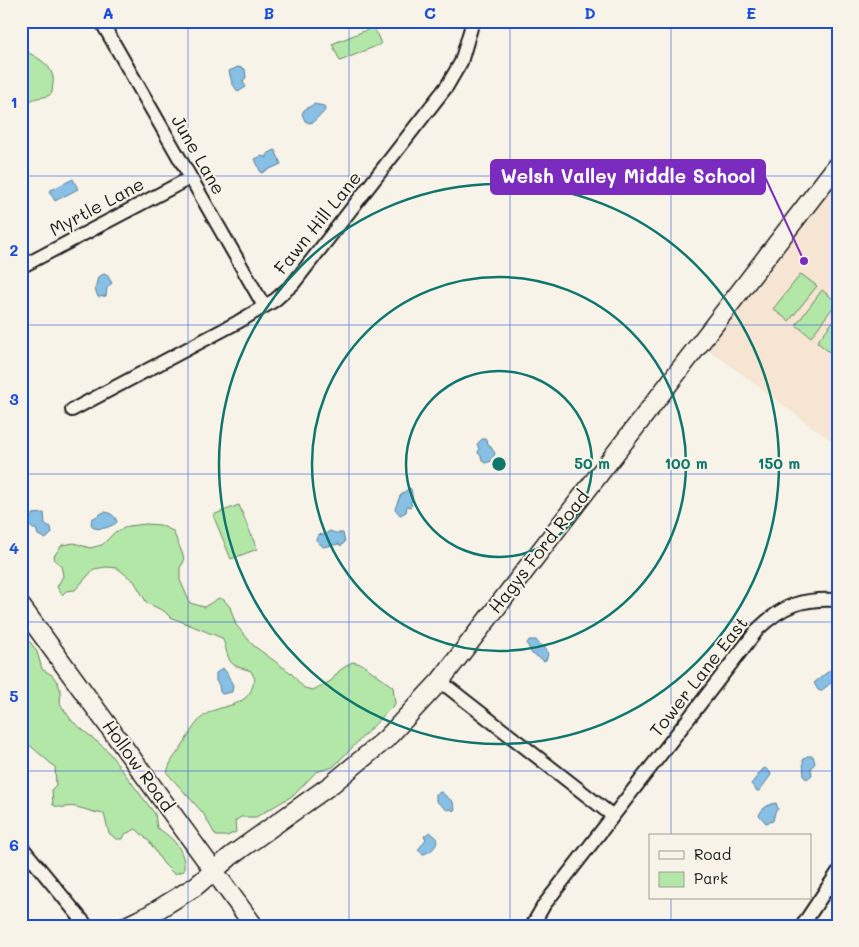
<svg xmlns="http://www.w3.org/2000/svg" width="859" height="947" viewBox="0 0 859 947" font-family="Mali,sans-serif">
  <rect width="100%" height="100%" fill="#f7f3e8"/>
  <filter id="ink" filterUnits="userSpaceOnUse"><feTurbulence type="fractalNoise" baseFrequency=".02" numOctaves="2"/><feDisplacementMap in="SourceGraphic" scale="10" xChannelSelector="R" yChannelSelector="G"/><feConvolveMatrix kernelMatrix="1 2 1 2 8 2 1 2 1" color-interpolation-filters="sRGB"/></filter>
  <g filter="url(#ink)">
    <!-- built -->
    <path fill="#f5e5d2" d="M838,176V446L704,346Z"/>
    <!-- green -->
    <path fill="#b3e7a8" stroke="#688262" d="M374,27L381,44L340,61L332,44Z
      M21,48C32,56 50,61 53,77C54,81 52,88 52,93C46,99 39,96 32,100C28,103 26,105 21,107Z
      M801,274L817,286L789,321L773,309Z
      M822,290L837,302L811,337L796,325Z
      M838,315V348L833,355L817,342Z
      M239,505L257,549L231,559L213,515Z
      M146,524L160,525L173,531L183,555L184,561L180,568V580L190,603L204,607L219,598L224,600L230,607L236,625L254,646L291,673L304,688L313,690L331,681L339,671L352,662L362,664L393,687L395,704L333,767L316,772L294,795L256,817H241L235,821L236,832L227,836H216L203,813L167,773C170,760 175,757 182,746C190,734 195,721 208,713C220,706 241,706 249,694C252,690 253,684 255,679L251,671C246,669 239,668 234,665C226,660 227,646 222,638L170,617L164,611L147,603L134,581L117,568L106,567L94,569L75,590L66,591L62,595L57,587L63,576L61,565L55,561L54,556L62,545L74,543L90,548L102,545L115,532L129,526Z
      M21,636L31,643L37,652L42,669L52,675L58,683L61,692L60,704L72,721L107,750L155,814L157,828C173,837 186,851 184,871L174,874L163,863L149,841L136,829L125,834L123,839H116L109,833L104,814C94,813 86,809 76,807C67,805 65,810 53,805L52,789L56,785L55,767L26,742L21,734Z"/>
    <!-- water -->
    <path fill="#87bfe5" stroke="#5c7e95" d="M238,67L245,69L246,78L244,79L243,82L246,87L238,92L232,83L229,71Z
      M314,104L324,106L325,110C322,116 317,116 314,122L309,123L305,121L302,114L304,110Z
      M275,150L281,164L261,173L255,159L262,156L267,158V154Z
      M73,179L78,189L55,201L49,191Z
      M104,274L107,275L112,283L107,288L106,296L98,297L95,289L98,277Z
      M482,439H485L495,453L492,461L485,463L482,460L481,456L478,453L479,449L477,444Z
      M409,488L411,489L413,501L410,502L412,505L410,507L407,506L406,512L400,515L395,509L400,496Z
      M104,512C109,512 116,516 117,522C112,527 101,530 94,528L91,524L92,519Z
      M44,513L45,524L51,527L52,533L46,539L38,535L36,529H33L28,524L33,514Z
      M330,531L335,533H343L345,542L341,546L339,544L323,547L316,540L318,534L323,535Z
      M529,640H536L540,645L546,648L548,654L546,660L543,661L542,659L532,654L527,644Z
      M223,668C228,673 229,679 233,685L232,692L222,694L220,692L219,685L216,681V673Z
      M830,670L836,672L837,678L821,691L818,690L814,683Z
      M807,756H813L815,763L811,769L812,775L807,779L804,777L803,760Z
      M765,768L770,772L771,775L759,791H757L751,784L763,769Z
      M441,792L453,802L455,809L453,811L452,809L447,810L436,801V794Z
      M776,803L778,809L775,812L773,821L766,823L759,815C763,807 768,805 776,803Z
      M430,832L437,838C437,847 432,851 424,854L421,853L418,850L426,839L424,836Z"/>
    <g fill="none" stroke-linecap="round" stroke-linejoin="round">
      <!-- street casing -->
      <g stroke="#1c1c1c" stroke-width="16">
        <path id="street" d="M101,21L264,306
          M21,267L190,178
          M72,410L238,322L275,300L293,284L447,86L461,62L473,21
          M440,681L613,816
          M21,846L87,926
          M532,926L544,905L758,629C783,605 802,598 838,600
          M802,926L838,872"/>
      </g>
      <!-- secondary casing -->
      <g stroke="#1c1c1c" stroke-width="21">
        <path id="secondary" d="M21,606L254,926
          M126,926L149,915L196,886L231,856L332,784L386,739L440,681L838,164"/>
      </g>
      <!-- street -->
      <use href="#street" stroke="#f7f3e8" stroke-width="12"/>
      <!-- secondary -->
      <use href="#secondary" stroke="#f7f3e8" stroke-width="18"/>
    </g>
  </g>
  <!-- grid -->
  <path fill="none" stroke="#1d4ed8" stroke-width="1" stroke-opacity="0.55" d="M188,21V926M349,21V926M510,21V926M671,21V836M21,176H838M21,325H838M21,474H838M21,622H838M21,771H838M671,898V926"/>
  <!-- distance rings -->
  <g fill="none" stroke="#0f766e" stroke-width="2.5">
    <circle cx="499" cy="464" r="93"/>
    <circle cx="499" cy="464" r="187"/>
    <circle cx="499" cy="464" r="280"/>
  </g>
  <g text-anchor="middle" stroke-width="4" stroke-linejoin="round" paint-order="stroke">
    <!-- street labels -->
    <g font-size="18" fill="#1c1c1c" stroke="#f7f3e8">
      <text transform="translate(198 155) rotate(60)" y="6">June Lane</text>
      <text transform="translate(97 207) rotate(-28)" y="6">Myrtle Lane</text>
      <text transform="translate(318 223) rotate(-51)" y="6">Fawn Hill Lane</text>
      <text transform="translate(539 552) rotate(-52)" y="6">Hagys Ford Road</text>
      <text transform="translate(699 677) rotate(-52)" y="6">Tower Lane East</text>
      <text transform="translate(138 766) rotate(54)" y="6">Hollow Road</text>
    </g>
  </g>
  <circle cx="499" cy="464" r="8" fill="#0f766e" stroke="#f7f3e8" stroke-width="2.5"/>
  <g font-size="15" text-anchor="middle" font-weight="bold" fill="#0f766e" stroke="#f7f3e8" stroke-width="4" stroke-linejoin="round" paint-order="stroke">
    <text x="592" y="469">50 m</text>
    <text x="686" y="469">100 m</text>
    <text x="779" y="469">150 m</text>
  </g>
  <!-- callouts -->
  <path fill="none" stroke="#7b2cbf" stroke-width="2" d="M804 261L765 177"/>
  <circle fill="#7b2cbf" stroke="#f7f3e8" stroke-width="2" cx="804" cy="261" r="5"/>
  <rect fill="#7b2cbf" stroke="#7b2cbf" stroke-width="2" x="491" y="160" width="274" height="34" rx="5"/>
  <g font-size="19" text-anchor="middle" font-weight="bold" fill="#fff">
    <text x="628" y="183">Welsh Valley Middle School</text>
  </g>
  <!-- margin -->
  <rect width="859" height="947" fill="none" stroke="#f7f3e8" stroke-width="55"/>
  <!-- legend -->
  <rect x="649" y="834" width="162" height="65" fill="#f7f3e8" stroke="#9f9d96"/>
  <rect x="659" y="851" width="25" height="8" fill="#f7f3e8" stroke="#9f9d96"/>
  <text x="694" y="860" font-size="15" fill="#1c1c1c">Road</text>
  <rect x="659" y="872" width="25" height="15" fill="#b3e7a8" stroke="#9f9d96"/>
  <text x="694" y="884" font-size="15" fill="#1c1c1c">Park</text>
  <rect x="28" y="28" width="804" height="892" fill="none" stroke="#1d4ed8" stroke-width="2"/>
  <g font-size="16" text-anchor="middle" font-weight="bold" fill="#1d4ed8">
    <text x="108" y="19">A</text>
    <text x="269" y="19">B</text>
    <text x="430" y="19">C</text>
    <text x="590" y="19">D</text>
    <text x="751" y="19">E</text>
    <text x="14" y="108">1</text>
    <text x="14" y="256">2</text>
    <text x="14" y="405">3</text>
    <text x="14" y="554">4</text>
    <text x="14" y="702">5</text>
    <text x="14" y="851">6</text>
  </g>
</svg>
